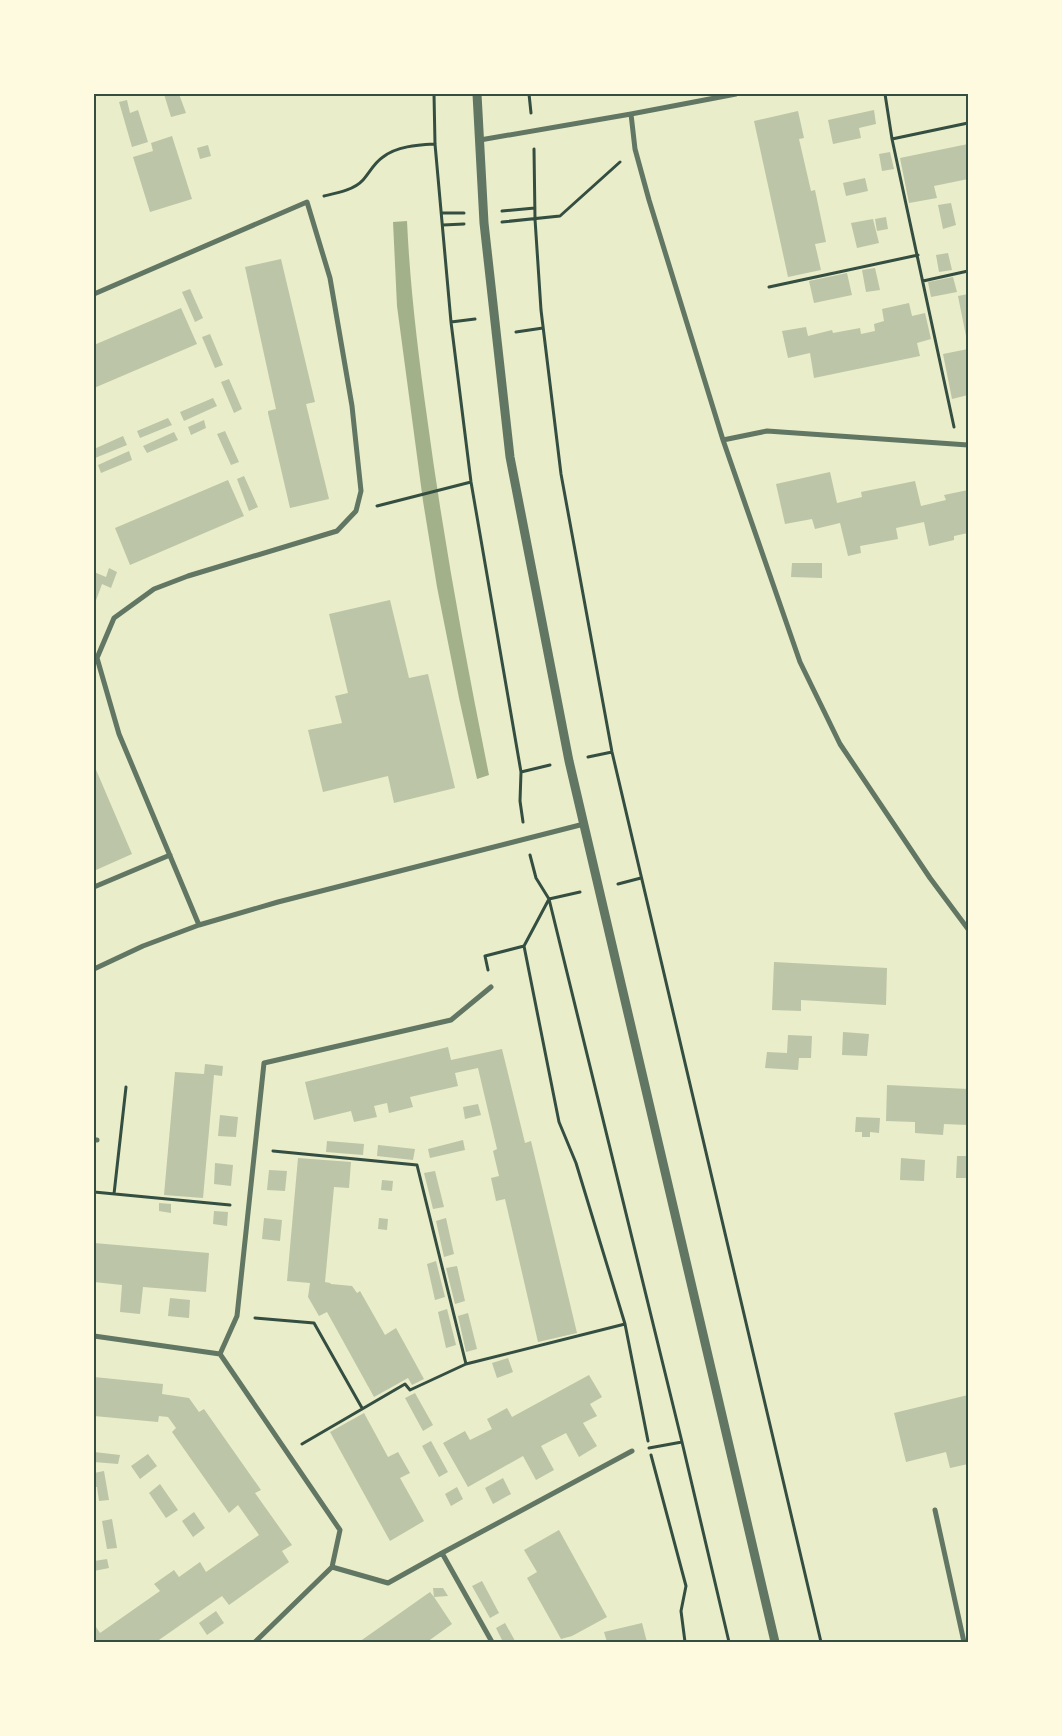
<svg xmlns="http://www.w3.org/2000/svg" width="1062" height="1736" viewBox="0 0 1062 1736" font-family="'Archivo Narrow',sans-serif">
  <rect width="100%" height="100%" fill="#e9edc9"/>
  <!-- water -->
  <path fill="#a3b18a" d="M407,221C410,287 418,352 427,417C443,537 465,656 489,775L477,779L459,698L437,587L423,501L397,306L393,222Z"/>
  <!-- building -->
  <path fill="#bcc5a7" d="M164,94H179L186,113L171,117Z
    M127,100L130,113L138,110L148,142L132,147L119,102Z
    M874,110L876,124L859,128L861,138L833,144L828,120Z
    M798,111L804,138L799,139L811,191L815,190L826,242L815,244L821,270L788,277L754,121Z
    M172,136L192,199L150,212L133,157L153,151L151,143Z
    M968,144V179L934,186L937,198L909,203L900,158Z
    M208,145L211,156L200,159L197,148Z
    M890,152L894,169L882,171L879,154Z
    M865,178L868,191L846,196L843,183Z
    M951,203L956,225L943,229L938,205Z
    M886,217L888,229L877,231L875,219Z
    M873,219L879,243L857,248L851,223Z
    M948,253L952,270L939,272L936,255Z
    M281,259L315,402L306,404L329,499L290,508L268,413V411L276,409L245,267Z
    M875,268L880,290L866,292L862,270Z
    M847,273L852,295L814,303L809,281Z
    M953,277L957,292L931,297L928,282Z
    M190,289L203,318L195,322L182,292Z
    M968,294V341H967L958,296Z
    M909,303L912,316L925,313L931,339L917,343L920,356L814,378L810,353L788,358L782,331L806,327L808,336L832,330L833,333L860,328L861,334L875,331L874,324L884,321L882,309Z
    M181,308L197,344L94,388V345Z
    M210,334L223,365L215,368L202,337Z
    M968,349V395L952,399L943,354Z
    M229,379L242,409L234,413L221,382Z
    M213,398L217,406L184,421L180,412Z
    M168,418L172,425L140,438L137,431Z
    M204,420L206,428L191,435L188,427Z
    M225,431L239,462L231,465L217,434Z
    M174,432L178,440L147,453L143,446Z
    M123,436L127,445L95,458L94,449Z
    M129,451L132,460L101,473L98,465Z
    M830,472L837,503L862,497L861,492L915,481L921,506L946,500L944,495L968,490V533L954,536V540L929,546L924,522L896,528L898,539L860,546L861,553L848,556L840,523L815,529L812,519L785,524L776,484Z
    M244,476L258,507L249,511L237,479Z
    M228,480L244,516L130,565L115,528Z
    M792,563H822V578L791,577Z
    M109,568L117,572L111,588L102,584L94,606V572L106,577Z
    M390,600L409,678L428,674L455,788L394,803L388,776L323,792L308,730L342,723L335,696L348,693L329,614Z
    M94,765L132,854L96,870L94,865Z
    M774,962L887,968L886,1005L801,1000V1011L772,1010Z
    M843,1032L869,1034L867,1056L842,1055Z
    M788,1035L812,1036L811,1058H799L798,1070L765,1068L767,1052L787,1053Z
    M448,1047L451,1060L502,1049L525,1143L531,1141L577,1333L538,1342L505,1199L496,1201L491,1178L499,1176L493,1151L497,1149L478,1068L455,1073L458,1086L410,1097L413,1107L389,1113L387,1103L374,1106L377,1117L354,1122L351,1111L314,1120L305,1082Z
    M205,1064L223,1066L222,1076L214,1075L203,1198L164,1195L175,1072L204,1074Z
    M887,1085L968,1089V1125L944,1124L943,1135L915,1133V1122L886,1121Z
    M478,1104L481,1115L465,1119L463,1107Z
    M220,1115L238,1117L236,1137L218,1136Z
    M856,1117L880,1118L879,1133L870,1132V1137H862V1132H855Z
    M463,1140L465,1150L430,1158L428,1149Z
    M327,1141L364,1144L363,1155L326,1152Z
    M378,1145L415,1149L413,1160L377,1156Z
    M957,1156H968V1178H956Z
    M298,1158L351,1162L349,1188L334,1187L325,1282L330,1283L331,1284L352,1286L357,1293L360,1291L385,1335L396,1328L424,1379L412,1385L408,1378L374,1397L327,1312L319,1316L308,1297L310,1283L287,1281Z
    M901,1158L925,1160L924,1181L900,1180Z
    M215,1163L233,1165L231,1186L214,1184Z
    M269,1170L287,1171L285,1191L267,1190Z
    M435,1171L444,1207L433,1209L424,1173Z
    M382,1180L393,1181L392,1191L381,1190Z
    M159,1203L171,1204V1213L159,1211Z
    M214,1211L228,1212L227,1226L213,1224Z
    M264,1218L282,1220L280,1241L262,1239Z
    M379,1218L388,1219L387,1230L378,1229Z
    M446,1218L454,1254L444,1257L436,1221Z
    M94,1243L209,1253L206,1292L143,1287L140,1314L120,1312L122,1285L94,1282Z
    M436,1261L445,1297L435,1300L427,1264Z
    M457,1266L465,1301L455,1304L446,1268Z
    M170,1298L190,1300L189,1318L168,1316Z
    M447,1309L456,1345L446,1348L438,1312Z
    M468,1313L477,1349L466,1352L458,1316Z
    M508,1358L513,1372L497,1378L492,1363Z
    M589,1375L602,1397L590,1404L597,1416L583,1423L597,1446L579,1457L566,1433L541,1446L554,1470L536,1480L523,1456L468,1487L443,1443L465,1431L470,1440L492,1429L487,1419L507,1408L512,1417Z
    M94,1377L163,1384L162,1394L189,1398L199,1412L204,1409L261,1490L255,1493L292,1545L282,1551L289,1562L229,1605L222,1596L156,1642H94V1624L100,1633L160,1591L154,1584L174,1570L179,1577L200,1562L206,1572L259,1535L238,1505L229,1513L172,1432L176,1428L168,1417L159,1416L158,1422L94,1416Z
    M415,1393L433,1425L423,1431L405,1398Z
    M968,1395V1464L950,1468L946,1452L906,1462L894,1413Z
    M364,1413L388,1457L398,1452L410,1473L400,1478L424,1521L390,1541L330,1432Z
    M431,1441L448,1472L439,1477L422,1446Z
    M94,1452L120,1455L118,1464L94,1462Z
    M148,1454L157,1466L140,1479L131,1466Z
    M104,1471L109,1500L99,1501L97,1487H94V1473Z
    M503,1478L511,1494L493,1504L485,1488Z
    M160,1484L178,1510L166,1518L149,1493Z
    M457,1487L463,1499L451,1506L445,1494Z
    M194,1512L205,1528L193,1537L182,1521Z
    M112,1519L117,1548L107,1549L102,1521Z
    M559,1530L607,1617L572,1636L561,1639L527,1578L537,1572L524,1550Z
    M107,1559L109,1568L94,1571V1561Z
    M482,1581L499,1613L490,1618L472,1586Z
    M433,1588H443L448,1596L434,1597L452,1624L427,1642H359L430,1592L434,1597Z
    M216,1611L224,1623L207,1635L199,1623Z
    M505,1623L514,1639L515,1642H503L496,1628Z
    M642,1623L647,1642H607L604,1632Z"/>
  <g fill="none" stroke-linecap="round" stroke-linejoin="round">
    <!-- path -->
    <path stroke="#344e41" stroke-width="3" d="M434,94L435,144L451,322L471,482L521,772L520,801L523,822
      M529,94L531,113
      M885,94L892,139L968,123
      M892,139L954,427
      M534,149L535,219L541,310L561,474L612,752L821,1642
      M324,196C337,193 354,190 363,180C370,172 374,163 383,157C397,146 418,145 435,144
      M502,211L535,208
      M442,213H464
      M502,222L560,216L620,162
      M443,225L464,224
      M923,281L968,271
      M769,287L918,255
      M451,322L475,319
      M516,332L543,328
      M377,506L471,482
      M588,757L612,752
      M521,772L550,765
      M530,855L536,878L549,899L682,1442L729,1642
      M618,884L641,878
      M524,946L559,1122L576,1163L625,1324L648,1441
      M488,970L485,956L524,946L549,899L580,892
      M273,1151L417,1165L466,1364
      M94,1192L230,1205
      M114,1194L126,1087
      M255,1318L314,1323L362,1408
      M302,1444L405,1384L410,1390L466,1364L625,1324
      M649,1448L682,1442
      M651,1455L686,1586L681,1611L685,1642"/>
    <!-- minor -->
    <path stroke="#617663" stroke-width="5" d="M631,114L635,149L649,200L723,440L800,662L840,744L930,878L968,929
      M480,140L631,114L736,94
      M94,294L307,202L330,278L352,406L361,491L356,511L337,531L188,576L154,589L114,618L97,658L119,734L199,925
      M723,440L767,431L968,445
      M94,887L170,855
      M94,969L143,946L199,925L278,902L584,824
      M94,1140H97
      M94,1336L220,1354L340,1530L332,1567
      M220,1354L237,1316L264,1063L451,1020L491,987
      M935,1510L964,1642
      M255,1642L332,1567L388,1583L442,1553
      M492,1642L442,1553L632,1451"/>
    <!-- tertiary -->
    <path stroke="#617663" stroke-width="9" d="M477,94L484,223L510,457L569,761L775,1642"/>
  </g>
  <!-- border -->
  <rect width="1062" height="1736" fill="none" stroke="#fefae0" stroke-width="190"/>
  <rect x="95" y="95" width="872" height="1546" fill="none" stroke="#344e41" stroke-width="2"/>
</svg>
